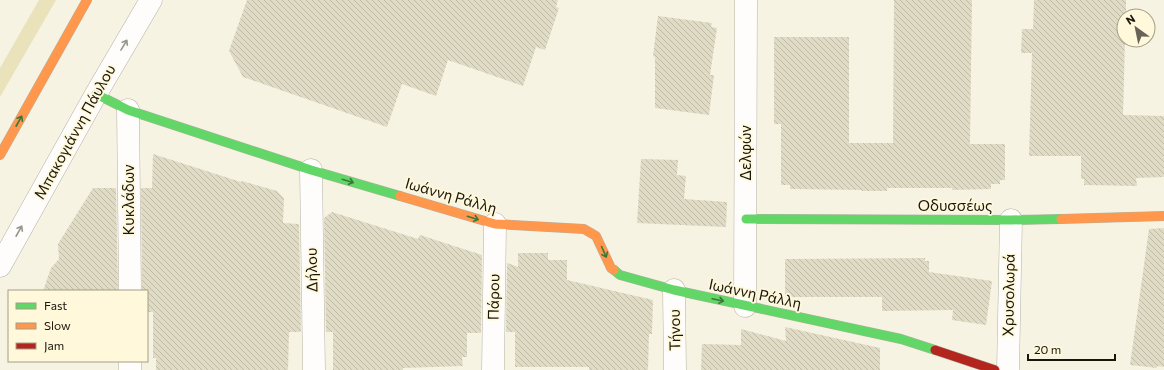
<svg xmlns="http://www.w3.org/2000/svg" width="1164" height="370" viewBox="0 0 1164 370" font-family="Commissioner,sans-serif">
  <defs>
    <pattern id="building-back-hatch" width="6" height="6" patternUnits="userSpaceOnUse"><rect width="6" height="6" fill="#e0dbc4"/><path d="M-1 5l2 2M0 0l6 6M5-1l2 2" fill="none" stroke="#c0bba7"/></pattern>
  </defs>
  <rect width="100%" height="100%" fill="#f7f3e3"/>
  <!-- grass -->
  <path fill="#eae2bb" d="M39,0H56L0,97V68Z"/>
  <!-- building -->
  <path fill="url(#building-back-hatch)" d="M247,0H558L556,7L559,8L545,50L536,47L523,86L448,60L436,96L402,84L387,127L243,77L229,51Z
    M894,0H972L970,144H1005V180H1000V184H991V189L952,190V188H887V191H862V190L790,189V185H781V124H774V37H849V143H893Z
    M1034,0H1126V16H1124V40H1125L1123,115L1164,116V177L1136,178L1137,186L1084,185V179H1081V156H1029L1032,53H1021L1022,29H1033Z
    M658,16L712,23L711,27L717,28L710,75H714L709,115L655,108V57L653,56Z
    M153,154L241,182L242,181L277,191L284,198L283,223L299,224L301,332H289L288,370H156V358H153V312H147V291H142L141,188H152Z
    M641,159L678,160L677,175L686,176L684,199L727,202L726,227L637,223Z
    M93,188H116L118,291H43L51,268L59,259L58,244Z
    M332,212L418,239L420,235L482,255L481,333H467V357H462L463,366L403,368V370H333V332H326L324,218Z
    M1164,228V367L1157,366V368L1130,365L1149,229Z
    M518,253H548V260H567V280L653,300L652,334H649L648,370H589V367H515V332H506L507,263L518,267Z
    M925,258V261H929V272L992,281L986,325L952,320L953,310L882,311V297H785V259Z
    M785,327L880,348V370H701L702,344L741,345V329L786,341Z"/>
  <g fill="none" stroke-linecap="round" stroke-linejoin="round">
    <!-- street casing -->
    <g stroke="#b4b2a5" stroke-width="23">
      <path id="street" d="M128,110L130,291
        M311,170L314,370
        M0,266L96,94L151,0
        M674,290L675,370
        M745,306L746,0
        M130,361V370
        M493,370L495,224
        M1008,370L1011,220"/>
    </g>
    <!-- fast casing -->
    <g stroke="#b4b2a5" stroke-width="10">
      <path id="fast" d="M96,94L128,110L311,170L400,196
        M746,219L1011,220L1061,219
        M614,270L620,275L674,290L901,339L935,350"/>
    </g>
    <!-- slow casing -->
    <g stroke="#b4b2a5" stroke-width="10">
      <path id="slow" d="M0,155L87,0
        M400,196L495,224L584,229L596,236L611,268L614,270
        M1061,219L1164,216"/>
    </g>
    <!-- jam casing -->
    <g stroke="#b4b2a5" stroke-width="10">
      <path id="jam" d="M935,350L995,370"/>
    </g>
    <!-- street -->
    <use href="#street" stroke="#fefdfb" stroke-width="22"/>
    <!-- fast -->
    <use href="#fast" stroke="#63d668" stroke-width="9"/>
    <!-- slow -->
    <use href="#slow" stroke="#ff974d" stroke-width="9"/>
    <!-- jam -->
    <use href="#jam" stroke="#b3261e" stroke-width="9"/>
  </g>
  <!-- one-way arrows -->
  <defs><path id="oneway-shaft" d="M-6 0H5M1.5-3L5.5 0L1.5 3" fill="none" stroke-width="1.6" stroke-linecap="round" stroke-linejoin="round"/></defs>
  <g stroke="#97958f">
    <use href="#oneway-shaft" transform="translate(124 45) rotate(-59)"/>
    <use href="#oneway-shaft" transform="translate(19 231) rotate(-61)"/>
  </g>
  <g stroke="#3e763a">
    <use href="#oneway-shaft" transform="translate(19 121) rotate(-61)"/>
    <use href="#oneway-shaft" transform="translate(348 181) rotate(17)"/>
    <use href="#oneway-shaft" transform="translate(473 218) rotate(17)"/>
    <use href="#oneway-shaft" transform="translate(604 252) rotate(66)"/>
    <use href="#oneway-shaft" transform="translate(718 300) rotate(12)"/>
  </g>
  <g text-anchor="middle" stroke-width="3.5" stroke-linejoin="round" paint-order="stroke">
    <!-- street labels -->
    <g font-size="15" fill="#19160c" stroke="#fff8db">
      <text transform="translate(75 132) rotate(-61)" y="5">Μπακογιάννη Πάυλου</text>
      <text transform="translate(746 153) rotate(-90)" y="5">Δελφών</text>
      <text transform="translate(451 196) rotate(16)" y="5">Ιωάννη Ράλλη</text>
      <text transform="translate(129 200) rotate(-90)" y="5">Κυκλάδων</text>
      <text x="955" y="211">Οδυσσέως</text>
      <text transform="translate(312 270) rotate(-91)" y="5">Δήλου</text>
      <text transform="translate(755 294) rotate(12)" y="5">Ιωάννη Ράλλη</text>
      <text transform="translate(1009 295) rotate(-89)" y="5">Χρυσολωρά</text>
      <text transform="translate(494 297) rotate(-89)" y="5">Πάρου</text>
      <text transform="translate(675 330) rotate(-91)" y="5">Τήνου</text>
    </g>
  </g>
  <!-- legend -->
  <rect x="8" y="290" width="140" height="72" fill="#fff8db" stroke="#a39e88"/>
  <rect x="16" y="303" width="20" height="6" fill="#63d668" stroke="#a39e88"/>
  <text x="44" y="310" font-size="12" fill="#19160c">Fast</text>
  <rect x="16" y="323" width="20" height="6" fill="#ff974d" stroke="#a39e88"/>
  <text x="44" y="330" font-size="12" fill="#19160c">Slow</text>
  <rect x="16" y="343" width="20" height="6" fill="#b3261e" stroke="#a39e88"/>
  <text x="44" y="350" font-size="12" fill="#19160c">Jam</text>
  <!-- north arrow -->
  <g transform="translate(1136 28) rotate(327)"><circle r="19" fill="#fff8db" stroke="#a39e88"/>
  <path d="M0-3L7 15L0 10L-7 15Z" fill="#676357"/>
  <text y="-6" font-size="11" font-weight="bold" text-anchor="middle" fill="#19160c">N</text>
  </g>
  <!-- scale -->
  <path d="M1028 354v6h87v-6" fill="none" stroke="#19160c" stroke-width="2"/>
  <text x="1034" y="354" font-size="12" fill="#19160c" stroke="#fff8db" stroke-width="3" paint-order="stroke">20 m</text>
</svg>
